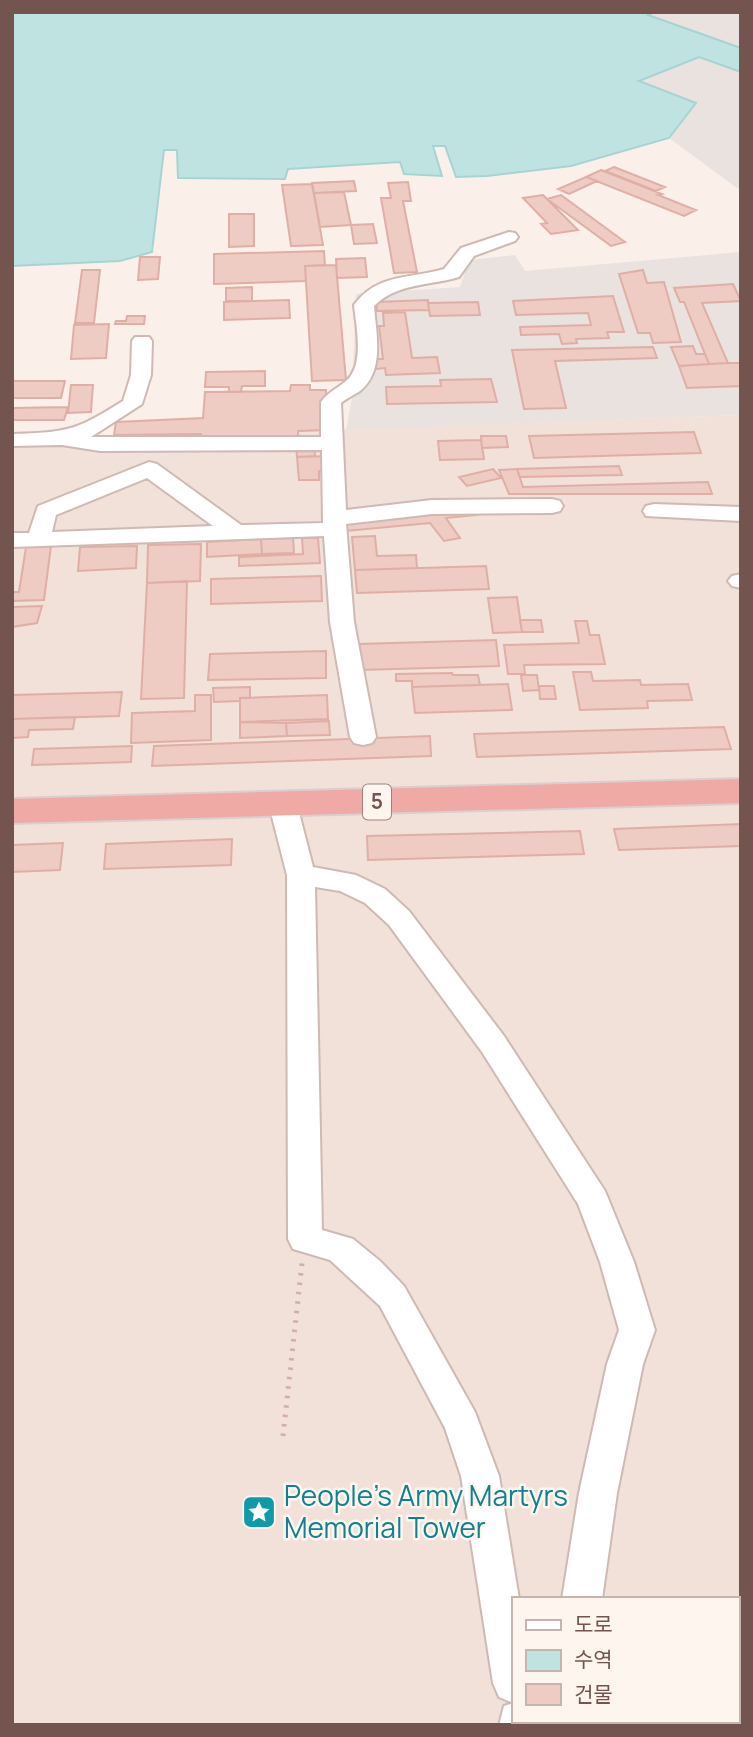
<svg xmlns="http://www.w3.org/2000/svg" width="753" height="1737" viewBox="0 0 753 1737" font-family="Manrope,'Noto Sans KR',sans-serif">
  <rect width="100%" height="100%" fill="#fbf0e9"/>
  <!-- residential -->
  <path fill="#f2e1d8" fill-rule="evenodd" d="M741,415V1725H12V433L70,431L105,439H298L299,431ZM513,1599H737V1721H513Z"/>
  <!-- industrial -->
  <path fill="#eae2df" d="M654,12L741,13V48L647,15Z
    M699,57L741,72V191L669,138L695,104L638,82Z
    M741,252V415L346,430L352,398L356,294L460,287L469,260L515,255L525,271Z"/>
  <!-- water -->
  <path fill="#bfe3e1" stroke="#a6d4d2" stroke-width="2" d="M12,12H654L648,15L741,48V72L699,57L639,81L696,103L669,138L571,166L487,176L456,177L445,146H433L442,176L404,174L400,162L288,169L285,179L178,178L177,150H164L152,252L120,261L12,266Z"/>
  <!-- building -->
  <path fill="#eecbc3" stroke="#dfafa5" stroke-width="2" d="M614,167L665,187L656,191L605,171Z
    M601,170L662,194L658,195L696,210L684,216L586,177Z
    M586,177L597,181L569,194L558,189Z
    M354,181L356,191L314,193L312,183Z
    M408,182L411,201H403L417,272L394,273L381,198H391L388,183Z
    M312,184L323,245L291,246L282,185Z
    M344,192L351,225L320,227L314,193Z
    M543,195L578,230L551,234L541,224L547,223L523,198Z
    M561,195L625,242L611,246L547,199Z
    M229,214H254V246L229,247Z
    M373,224L377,243L354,244L351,225Z
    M324,251L325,265L305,266L306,281L214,284V254Z
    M140,257H160L158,279L138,280Z
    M365,258L367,277L337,278L336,259Z
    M336,265L346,380L312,381L305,266Z
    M82,270H100L94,323H75Z
    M643,270L647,283L664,282L681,342L653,343L650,333H638L619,274Z
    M733,284L741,301L702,303L728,363L709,364L684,302H680L674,288Z
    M252,287V301H226V288Z
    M613,296L624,332H607L609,338L576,339L577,343L562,344L559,334L521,335L520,327L591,325L588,313L516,315L513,301Z
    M289,300L290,318L224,320V302Z
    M428,300L429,310L377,311L376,302Z
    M478,302L480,315L430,316L428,303Z
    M405,312L412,358L437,357L440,373L386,375L385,368L376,369L375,359H383L379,326H384L383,313Z
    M127,316H145L144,324H115L116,321H126Z
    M109,324L106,358L71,359L74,325Z
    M693,346L696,354H705L709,364L679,366L671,347Z
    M653,347L657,358L555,361L566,408L524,409L512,350Z
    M728,363H741V386L687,388L679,366Z
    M265,371V386H242L241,392H229V387H205L206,372Z
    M491,379L497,402L387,404L386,387L441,386L440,380Z
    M12,381H65L61,398H12Z
    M71,385H93L91,412L68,413Z
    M291,385H310V390H326L327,430L298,431V438L200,439L201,434L114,435L116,422L203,418L205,392L290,391Z
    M68,407L64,420H12V408Z
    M694,432L701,453L534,458L529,436Z
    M481,436H506L508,447L482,448Z
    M481,440L484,459L440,460L438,441Z
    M314,444L315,456L297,457L296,445Z
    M331,456L332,471H319V480H299L297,457Z
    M619,466L622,475L520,477L517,469Z
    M493,469L501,478L467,486L459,477Z
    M517,469L523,487L708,482L712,494H509L499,470Z
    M474,508L477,515L446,518L460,538L444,541L430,523L346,531L345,523Z
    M375,536L377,556L416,555L417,568L355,570L352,537Z
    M293,538L294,553L262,554L261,539Z
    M302,538H318L320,563L239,566V557L303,554Z
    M261,539L262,554L207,557V542Z
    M201,544L200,581L147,583L148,545Z
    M51,546L44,600L12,601V592H19L26,547Z
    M137,546L136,568L78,571L80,547Z
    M486,566L489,589L357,593L355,570Z
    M321,576L322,601L211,604V579Z
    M187,581L184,698L141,699L147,583Z
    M517,597L522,632L493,633L488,598Z
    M42,606L37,623L12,627V607Z
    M520,620H541L543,632H522Z
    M575,621H587L590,635H599L605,664L524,665L525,674H508L504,645L579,643Z
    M496,640L499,666L361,670L359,644Z
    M326,651V678L208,680L210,654Z
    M573,672H591L593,681L640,680L641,685L688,684L692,700L647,701L648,708L580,710Z
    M452,673L453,675H478L480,685L412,687V681H396V674Z
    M521,675H537L539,690L523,691Z
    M508,684L512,710L415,713L412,687Z
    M539,686H554L556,699H540Z
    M250,687V698H240V701L214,702L213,688Z
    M122,692L119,716L12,719V695Z
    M195,695H211V740L131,743L132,713L195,711Z
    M327,695L328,719L240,722V698Z
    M75,717L73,729L29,730L28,737L12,738V719Z
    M329,721L330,735L287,736L286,723Z
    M240,722L286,723L287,736L240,738Z
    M724,727L731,749L477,757L474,734Z
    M430,736L431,756L152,766L154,746Z
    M132,746L131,762L32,765L34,749Z
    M741,824V846L619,850L614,829Z
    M580,831L584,854L368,860L367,836Z
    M232,839L231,865L104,869L106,844Z
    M63,843L60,870L12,872V845Z"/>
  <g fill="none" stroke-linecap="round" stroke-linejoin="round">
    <!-- minor casing -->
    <g stroke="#ceb9b3" stroke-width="4">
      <path id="minor" d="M509,232L515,233L518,237L515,241L474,256L459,277C429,286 397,283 374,306C376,333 385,371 360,391C354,395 347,398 341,403L346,510L432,500L552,499L560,501L563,506L560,511L552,513L432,514L346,524L354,622L376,737L372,743L363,745L354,743L350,737L330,622L324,536L12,547V533H29L38,506L149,462L157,464L241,525L323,523L322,450L100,451L62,445L12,446V434C69,432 75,431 123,401L131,375L132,341L135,337H149L152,341L151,375L142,404L91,437H321V402C328,392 337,389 346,381C365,365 356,326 354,305C377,273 411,279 444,269L461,248ZM147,478L213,526L52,532L56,515Z
        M654,504L741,507V521L646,516L643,511L646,506Z
        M741,574V588L732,586L728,581L732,576Z
        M283,796L293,799L297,805L313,867L356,875L385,889L409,911L504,1036L605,1191L634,1262L655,1330L643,1364L617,1493L602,1599H562L579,1493L607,1364L619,1330L600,1262L578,1204L482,1052L389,925L365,903L340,891L315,887L322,1230L353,1239L380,1261L404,1286L475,1412L499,1476L519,1599H513V1721H540L541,1725H499L504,1706L513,1703L499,1697L493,1683L461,1476L445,1428L380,1306L330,1260L293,1249L288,1239L287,875L269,805L273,799Z
        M546,1721H588V1725H546Z"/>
    </g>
    <!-- highway casing -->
    <g stroke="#d8cfce" stroke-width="4">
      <path id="highway" d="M741,779V803L12,823V799Z"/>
    </g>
    <!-- path -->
    <path stroke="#d3aea6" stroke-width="5" stroke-dasharray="2.5 7" stroke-linecap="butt" d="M283,1436L302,1263"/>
    <!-- minor -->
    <use href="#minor" fill="#fff" fill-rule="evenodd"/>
    <!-- highway -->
    <use href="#highway" fill="#efaaa6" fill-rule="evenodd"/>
  </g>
  <!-- icons -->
  <defs>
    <g id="sight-square" transform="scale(1.75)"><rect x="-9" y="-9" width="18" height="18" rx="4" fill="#0f9aa8" stroke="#fef5ef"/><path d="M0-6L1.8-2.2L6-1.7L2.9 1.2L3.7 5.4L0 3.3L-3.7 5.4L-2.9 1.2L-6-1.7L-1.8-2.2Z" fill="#fff"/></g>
  </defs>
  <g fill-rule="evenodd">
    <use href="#sight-square" x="259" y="1512"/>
  </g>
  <g text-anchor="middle" stroke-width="5" stroke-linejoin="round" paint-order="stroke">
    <!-- shield labels -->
    <rect fill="#fef5ef" stroke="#9d847f" stroke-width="2" x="363" y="784.5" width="28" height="35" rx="5"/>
    <g font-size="21" font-weight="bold" fill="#73544f">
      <text x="377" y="809">5</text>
    </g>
    <!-- near-culture labels -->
    <g font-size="28" fill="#0d838f" stroke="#fef5ef" text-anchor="start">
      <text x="284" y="1506">People's Army Martyrs<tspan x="284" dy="32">Memorial Tower</tspan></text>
    </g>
  </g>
  <!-- border -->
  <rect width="753" height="1737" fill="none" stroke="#73544f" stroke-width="28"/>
  <!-- legend -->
  <rect x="512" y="1597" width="228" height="126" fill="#fef5ef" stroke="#c6b5af" stroke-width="2"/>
  <rect x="526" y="1620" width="35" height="10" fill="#ffffff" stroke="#c6b5af" stroke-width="2"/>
  <text x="574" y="1632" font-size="21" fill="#73544f">도로</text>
  <rect x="526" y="1650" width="35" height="21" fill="#bfe3e1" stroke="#c6b5af" stroke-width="2"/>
  <text x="574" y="1667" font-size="21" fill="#73544f">수역</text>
  <rect x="526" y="1684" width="35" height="21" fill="#eecbc3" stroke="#c6b5af" stroke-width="2"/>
  <text x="574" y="1702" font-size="21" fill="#73544f">건물</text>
</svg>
